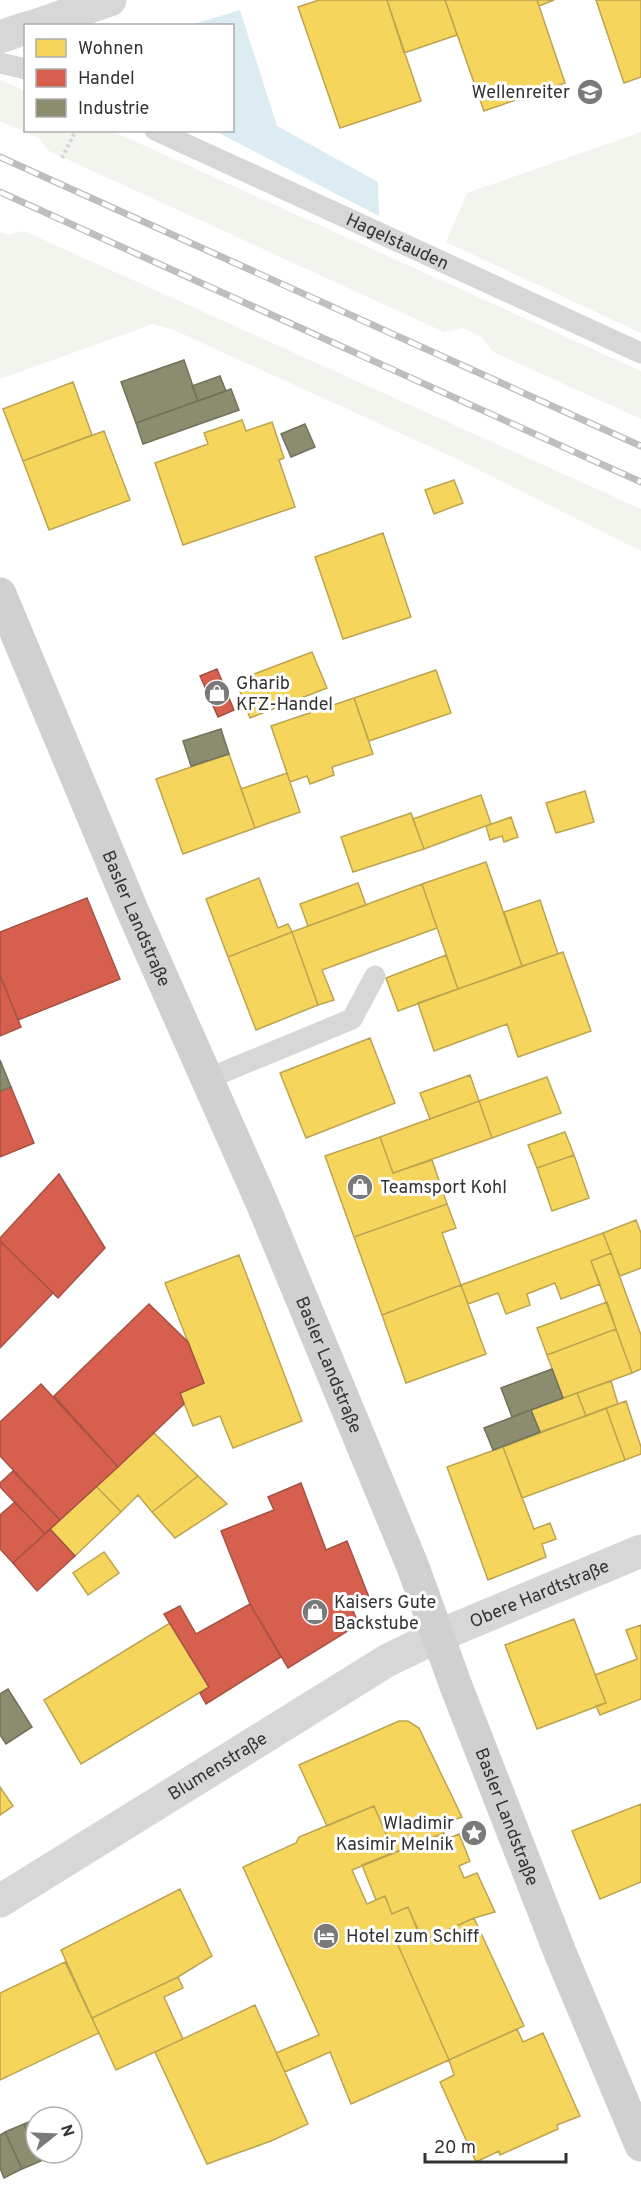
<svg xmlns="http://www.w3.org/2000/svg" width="641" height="2189" viewBox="0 0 641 2189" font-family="Overpass,sans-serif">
  <rect width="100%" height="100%" fill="#fff"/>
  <!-- green -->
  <path fill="#f1f5ed" d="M0,80L25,91L26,130L112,131L641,371V419L493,352L482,337L464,328L444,332L49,151L39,138L0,121Z
    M641,132V333L446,242L467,193Z
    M24,231L641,509V551L459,460L174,330L153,324L0,379V232L8,235Z"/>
  <!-- water -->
  <path fill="#ddebf3" d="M240,10L277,126L378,182L379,216L215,131L232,130V26L190,25Z"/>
  <!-- homes -->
  <path fill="#f6d55c" stroke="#bca450" stroke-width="1.5" d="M319,0H387L421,101L340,128L298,7Z
    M387,0H445L457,35L404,53Z
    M445,0H537L565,83L484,111Z
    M537,0H554L539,6Z
    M596,0H641V77L624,83Z
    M73,382L92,435L23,461L3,409Z
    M242,420L246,431L272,422L284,458L279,460L295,507L183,545L155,463L208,444L204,433Z
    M104,431L130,500L49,530L23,461Z
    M454,480L463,503L434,514L425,490Z
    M383,533L411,617L343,639L315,557Z
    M312,652L327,688L250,718L236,681Z
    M436,670L451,713L369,741L354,698Z
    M354,698L373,754L332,767L334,775L310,784L307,776L290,782L271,726Z
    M229,754L255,828L183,854L156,779Z
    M287,773L300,812L255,828L241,789Z
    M585,791L594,822L556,833L546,803Z
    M481,795L491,824L424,849L413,819Z
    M411,813L424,849L353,872L341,837Z
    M511,817L518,837L504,842L502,836L490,840L486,826Z
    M486,862L522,966L458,989L422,884Z
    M259,878L278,928L288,924L292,932L228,957L206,899Z
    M358,883L366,905L308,926L300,904Z
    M422,884L437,928L322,970L334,1000L318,1005L292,932Z
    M540,900L558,954L522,966L504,912Z
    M292,932L318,1005L256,1030L228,957Z
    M563,952L591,1031L518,1057L507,1024L434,1051L418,1003Z
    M446,955L458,989L398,1011L386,978Z
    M370,1038L395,1103L306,1138L280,1073Z
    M470,1075L479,1101L430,1119L420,1093Z
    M547,1077L561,1113L492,1138L479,1101Z
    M479,1101L492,1138L393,1173L380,1137Z
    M565,1132L574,1155L537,1168L528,1145Z
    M380,1137L393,1173L432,1160L447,1204L354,1237L325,1156Z
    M574,1155L589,1198L552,1211L537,1168Z
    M447,1204L456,1228L442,1233L461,1285L382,1315L354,1237Z
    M636,1220L641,1233V1268L620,1276L603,1233Z
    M603,1233L611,1253L591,1261L600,1284L561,1299L555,1283L527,1294L530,1305L506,1314L498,1293L468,1304L461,1285Z
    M611,1253L641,1335V1369L632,1373L591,1261Z
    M239,1255L302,1421L233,1448L220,1416L193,1426L180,1393L204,1383L165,1283Z
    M461,1285L486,1354L406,1383L382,1315Z
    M607,1302L616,1329L547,1355L537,1328Z
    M616,1329L632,1373L563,1398L547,1355Z
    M611,1381L618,1404L586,1416L577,1393Z
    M577,1393L586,1416L540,1432L531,1410Z
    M626,1401L641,1447V1454L625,1460L606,1408Z
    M606,1408L625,1460L522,1498L503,1447Z
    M154,1433L198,1476L152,1512L138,1495L121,1512L96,1486Z
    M503,1447L534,1529L550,1523L556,1539L542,1544L546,1557L488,1580L447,1467Z
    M198,1476L227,1504L175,1538L152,1512Z
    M96,1486L121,1512L75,1556L50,1529Z
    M104,1552L119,1573L88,1595L73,1573Z
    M574,1619L606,1703L537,1729L505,1645Z
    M170,1623L209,1687L81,1764L44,1700Z
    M641,1625V1699L600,1715L596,1706L606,1703L595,1675L637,1659L626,1630Z
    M399,1721H408L419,1728L462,1817L440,1825L444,1833L394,1853L374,1806L327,1826L299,1765Z
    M0,1787L13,1806L0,1815Z
    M641,1804V1882L600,1899L572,1831Z
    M374,1806L394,1853L352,1870L367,1904L385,1896L392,1914L408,1907L419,1934L397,1943L449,2060L351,2104L330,2052L285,2072L276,2053L319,2035L243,1867L296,1843L299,1837Z
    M444,1833L447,1839L459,1834L470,1861L459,1866L464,1878L477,1873L495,1912L474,1918L423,1941L408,1907L392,1914L385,1896L376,1900L362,1865Z
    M180,1889L212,1956L178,1977L92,2018L61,1950Z
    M474,1918L524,2026L449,2060L397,1943L419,1934L423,1941Z
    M65,1962L99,2033L0,2080V1993Z
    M178,1977L183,1988L164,1997L183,2039L116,2070L92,2018Z
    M255,2005L308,2124L271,2141L207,2164L155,2052Z
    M517,2029L523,2042L543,2033L580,2116L557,2125L558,2129L500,2155L499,2151L476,2162L440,2082L454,2075L449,2060Z"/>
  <!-- shops -->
  <path fill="#d6604d" stroke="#a55245" stroke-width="1.5" d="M217,669L234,710L218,717L200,676Z
    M87,898L120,979L18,1020L0,975V932Z
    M0,975L21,1027L0,1036Z
    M11,1087L34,1143L0,1157V1091Z
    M59,1174L105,1248L58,1298L0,1241V1238Z
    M0,1241L53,1293L0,1348Z
    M149,1304L188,1342L204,1383L180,1393L184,1404L118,1467L54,1396Z
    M41,1384L118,1467L60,1520L0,1456V1422Z
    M13,1471L60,1520L45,1534L0,1487V1483Z
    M301,1483L326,1550L347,1541L370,1600L353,1611L359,1624L288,1668L250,1604L221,1531L274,1510L268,1497Z
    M15,1502L45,1534L13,1563L0,1549V1515Z
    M50,1529L75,1556L37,1591L13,1563Z
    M250,1604L281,1657L206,1704L200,1693L209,1687L164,1614L180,1606L196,1634Z"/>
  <!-- industry -->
  <path fill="#8c8c6e" stroke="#71715c" stroke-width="1.5" d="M184,360L198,401L136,423L121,382Z
    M220,376L226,391L198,401L192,386Z
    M231,389L239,410L143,444L136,423Z
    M305,424L315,447L291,457L281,434Z
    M221,729L229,754L191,766L183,741Z
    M0,1060L11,1087L0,1091Z
    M552,1369L563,1398L512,1417L501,1388Z
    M531,1410L540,1432L493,1450L484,1428Z
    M8,1689L32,1727L6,1744L0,1735V1694Z
    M36,2119V2149L24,2124Z
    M24,2124L36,2153L41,2161L22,2169L5,2132Z
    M5,2132L22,2169L4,2178L0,2168V2135Z
    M38,2153H58L41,2161Z"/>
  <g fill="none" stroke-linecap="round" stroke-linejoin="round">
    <!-- path -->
    <path stroke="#d6d6d6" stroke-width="4" stroke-dasharray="3 3" stroke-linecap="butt" d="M62,158L76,130"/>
    <!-- lane -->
    <g stroke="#d7d7d7" stroke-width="21">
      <path d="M0,63L26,69"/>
      <path id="s1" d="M155,130L641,353"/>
      <path d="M207,1079L352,1019L375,976"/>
    </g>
    <!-- street -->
    <g stroke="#d7d7d7" stroke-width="33">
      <path d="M34,26L110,0"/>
      <path d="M0,37L26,28"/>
      <path id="s2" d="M0,1901L388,1660L438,1636L641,1551"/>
    </g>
    <!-- secondary -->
    <path stroke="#d0d0d0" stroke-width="33" id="s3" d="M0,594L133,912L262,1203L413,1567L456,1686L561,1955L641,2145"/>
    <!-- rail casing -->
    <g stroke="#bebebe" stroke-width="7">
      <path id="rail" d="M0,157L641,446
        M0,192L641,482"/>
    </g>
    <!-- rail -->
    <use href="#rail" stroke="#fff" stroke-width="4.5" stroke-dasharray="14" stroke-linecap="butt"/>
  </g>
  <!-- icons -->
  <defs>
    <g id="school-disc" transform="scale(1.35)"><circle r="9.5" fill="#7a7a7a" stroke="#fff"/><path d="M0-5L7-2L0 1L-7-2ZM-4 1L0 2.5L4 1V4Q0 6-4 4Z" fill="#fff"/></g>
    <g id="shop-disc" transform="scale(1.35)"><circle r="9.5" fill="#7a7a7a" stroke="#fff"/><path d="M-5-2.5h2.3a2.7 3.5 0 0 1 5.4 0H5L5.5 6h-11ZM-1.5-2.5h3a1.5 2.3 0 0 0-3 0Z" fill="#fff"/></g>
    <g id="sight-disc" transform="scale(1.35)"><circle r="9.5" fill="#7a7a7a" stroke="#fff"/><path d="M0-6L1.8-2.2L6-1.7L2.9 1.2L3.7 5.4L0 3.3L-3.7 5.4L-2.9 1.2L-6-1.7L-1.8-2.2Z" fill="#fff"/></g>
    <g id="hotel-disc" transform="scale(1.35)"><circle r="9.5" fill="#7a7a7a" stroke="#fff"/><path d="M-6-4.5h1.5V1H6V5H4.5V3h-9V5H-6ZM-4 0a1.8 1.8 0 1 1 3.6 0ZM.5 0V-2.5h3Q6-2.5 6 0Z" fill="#fff"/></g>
  </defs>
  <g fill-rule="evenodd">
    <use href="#school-disc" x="590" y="92"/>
    <use href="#shop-disc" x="217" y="693"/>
    <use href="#shop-disc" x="360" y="1187"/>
    <use href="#shop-disc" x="315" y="1612"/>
    <use href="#sight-disc" x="474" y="1833"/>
    <use href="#hotel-disc" x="326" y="1936"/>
  </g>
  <g text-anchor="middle" stroke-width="6" stroke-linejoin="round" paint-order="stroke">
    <!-- poi labels -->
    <g font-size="18" fill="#333" stroke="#fff" text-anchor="start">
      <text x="570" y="98" text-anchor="end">Wellenreiter</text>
      <text x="236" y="689">Gharib<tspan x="236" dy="21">KFZ-Handel</tspan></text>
      <text x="380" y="1193">Teamsport Kohl</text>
      <text x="334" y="1608">Kaisers Gute<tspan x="334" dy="21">Backstube</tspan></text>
      <text x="454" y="1829" text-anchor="end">Wladimir<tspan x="454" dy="21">Kasimir Melnik</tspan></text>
      <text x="346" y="1942">Hotel zum Schiff</text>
    </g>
    <!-- street labels -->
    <g font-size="18" fill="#333" stroke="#fff">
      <text dy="6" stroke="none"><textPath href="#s1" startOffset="267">Hagelstauden</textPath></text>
      <text dy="6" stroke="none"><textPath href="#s3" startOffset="352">Basler Landstraße</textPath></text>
      <text dy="6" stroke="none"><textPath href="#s3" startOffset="838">Basler Landstraße</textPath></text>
      <text dy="6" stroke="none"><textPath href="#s2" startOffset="622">Obere Hardtstraße</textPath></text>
      <text dy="6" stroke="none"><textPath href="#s2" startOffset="256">Blumenstraße</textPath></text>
      <text dy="6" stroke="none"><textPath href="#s3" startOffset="1324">Basler Landstraße</textPath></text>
    </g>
  </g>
  <!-- legend -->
  <rect x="24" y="24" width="210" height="108" fill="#ffffff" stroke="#adadad" stroke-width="1.5"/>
  <rect x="36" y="39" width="30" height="18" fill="#f6d55c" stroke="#adadad" stroke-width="1.5"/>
  <text x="78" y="54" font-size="18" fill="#333333">Wohnen</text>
  <rect x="36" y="69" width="30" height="18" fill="#d6604d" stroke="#adadad" stroke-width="1.5"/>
  <text x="78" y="84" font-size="18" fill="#333333">Handel</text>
  <rect x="36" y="99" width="30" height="18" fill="#8c8c6e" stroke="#adadad" stroke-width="1.5"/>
  <text x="78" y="114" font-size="18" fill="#333333">Industrie</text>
  <!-- north arrow -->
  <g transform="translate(54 2135) rotate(72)"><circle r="28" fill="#ffffff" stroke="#adadad" stroke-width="1.5"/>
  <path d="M0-4.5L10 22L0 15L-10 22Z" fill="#7a7a7a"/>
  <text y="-9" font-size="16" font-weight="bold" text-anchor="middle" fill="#333333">N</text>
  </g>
  <!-- scale -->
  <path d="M425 2153v9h141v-9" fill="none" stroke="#333333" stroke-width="3"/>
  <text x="434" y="2153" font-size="18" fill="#333333" stroke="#ffffff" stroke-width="4.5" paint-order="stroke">20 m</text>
</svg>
